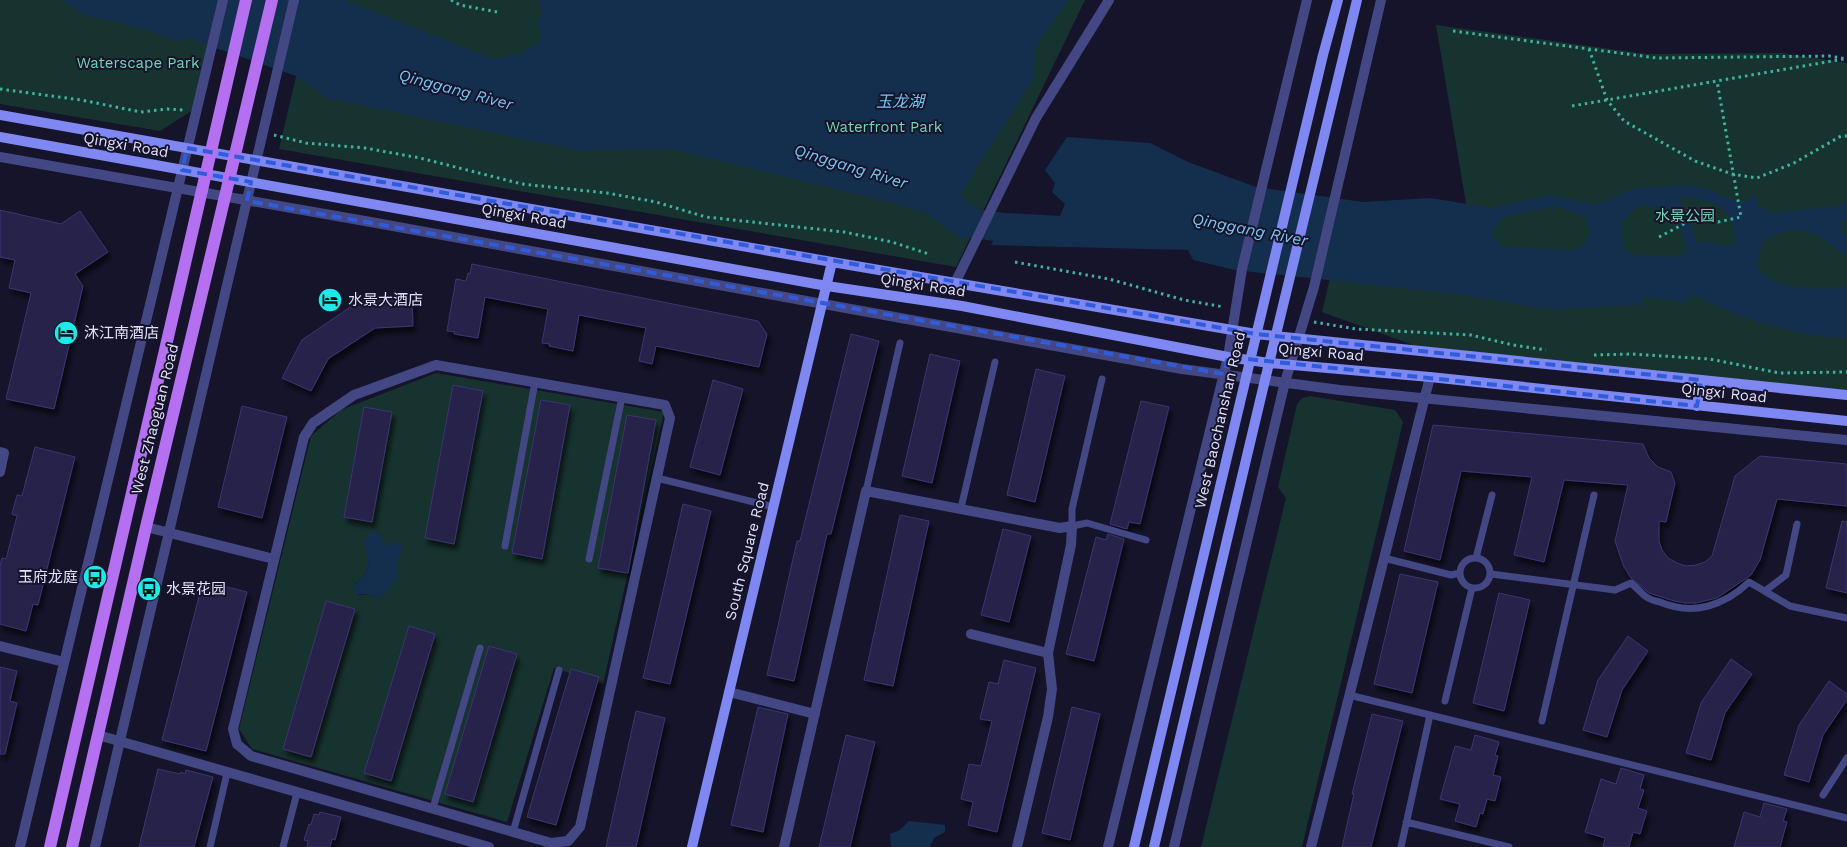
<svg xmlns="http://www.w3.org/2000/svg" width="1847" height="847" viewBox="0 0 1847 847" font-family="'Work Sans','Noto Sans SC',sans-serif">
  <defs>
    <filter id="shadow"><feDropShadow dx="3" dy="5.5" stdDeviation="2.5" flood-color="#0009"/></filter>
  </defs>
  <rect width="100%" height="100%" fill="#15142a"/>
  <!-- green -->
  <path fill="#17332f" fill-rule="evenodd" d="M0,0H219L193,110L160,131L0,104Z
    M314,0H1085L956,267L279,149Z
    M1436,25L1647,54L1782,53L1847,63V395L1435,353L1322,312L1346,211L1469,221Z
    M436,373L664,412L603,684L554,668L507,822L252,749L239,729L311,436L341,410ZM364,543L387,546L397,559L398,570L379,598L372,595H359L353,585C369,576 373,559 364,543Z
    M1310,396L1395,410L1403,422L1302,847H1201L1286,498L1278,487L1297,404L1302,398Z"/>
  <!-- water -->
  <path fill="#142f4d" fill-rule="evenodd" d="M62,0H345L493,59L520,54L540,42L538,22L542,11L539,0H1068L1035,49L1034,77L960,195L977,209L963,240L928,214L897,204L672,149L577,150L327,98L296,76L190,39L176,41L152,32L123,23L88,16Z
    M1067,137L1150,143L1188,162L1256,187L1363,202L1431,198L1491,208L1550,195L1595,205L1636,188L1683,185L1708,189L1740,203L1750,200L1752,193L1761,208L1772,213L1836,206L1847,202V220L1843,221L1840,228L1847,239V257L1818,235L1794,229L1771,236L1763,242L1756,264C1759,269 1764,276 1769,279C1791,289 1823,290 1847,287V338C1792,336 1741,319 1693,294L1685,302L1643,297L1641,305L1549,309L1448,293L1235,270L1193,260L1188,250L991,245L1008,213L1060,216L1065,204L1052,192L1055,183L1045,170ZM1679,197C1693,198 1714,200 1725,210C1732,217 1734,231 1736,240L1730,247L1705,241L1697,245L1692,225ZM1641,204L1674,211L1688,250L1679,257L1636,255L1623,250L1622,221ZM1555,206L1585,217L1590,231L1586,243L1574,250L1500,247L1492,234L1502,218Z
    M371,531L379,532L387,546C392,542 395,541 401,545L402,552C395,562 399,562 398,572C395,583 388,592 379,598L372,595L354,594L353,585C369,576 373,559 363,543Z
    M909,821L945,825V832L934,838L930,847H891L890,834L900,830Z"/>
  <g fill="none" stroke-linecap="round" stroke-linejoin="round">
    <!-- river -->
    <path stroke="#142f4d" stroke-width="29" d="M938,203L962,222L1039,232"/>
  </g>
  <!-- building -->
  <path fill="#262149" stroke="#3c3573" filter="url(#shadow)" d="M0,210L61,224L80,211L108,252L75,274L83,286L54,409L6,399L31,293L9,288L15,260L0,257Z
    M472,264L758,321L767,334L759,367L656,346L652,364L639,361L646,328L579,315L573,351L549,346L550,344L542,343L548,309L485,297L478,338L454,334L455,332L447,331L456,279L466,281L468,273L470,274Z
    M412,296L413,326L375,328L328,359L311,391L282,378L302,340L365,297Z
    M851,334L879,341L831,534H827L794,681L767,675L797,541H800Z
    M930,354L960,361L932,483L902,476Z
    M1036,369L1065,376L1035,502L1007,495Z
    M713,380L743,389L720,475L690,467Z
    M453,385L483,391L454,544L425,538Z
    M541,400L570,405L542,559L512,553Z
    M1141,401L1169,407L1140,524L1129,522L1127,529L1110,524Z
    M242,406L287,417L262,518L218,507Z
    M364,407L392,412L372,522L344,517Z
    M627,415L656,420L628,573L598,568Z
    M1433,425L1643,444L1649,458L1658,467L1671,472L1675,483L1666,522L1659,521V541L1662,550L1668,558L1677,563L1686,566L1696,565L1705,562L1712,556L1735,476L1760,456L1847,464V506L1777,499L1760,560L1751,575L1717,598L1696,603H1685L1674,601L1649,593L1631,578L1624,567L1615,541L1628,485L1564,480L1544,562L1514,555L1532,477L1461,471L1440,560L1404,551Z
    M35,447L75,457L38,605L33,604L26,631L0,624V565L2,558L6,559L17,516L12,514L17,495L22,496Z
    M683,504L711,511L670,684L643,678Z
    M900,515L929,521L893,686L864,680Z
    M1842,521L1847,522V593L1826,588Z
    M1003,529L1031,536L1009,622L981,615Z
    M1108,534L1124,539L1094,661L1066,654L1096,537L1106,540Z
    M1400,574L1438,582L1412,693L1374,684Z
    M203,581L247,592L206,751L162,740Z
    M1499,593L1530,600L1504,711L1473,703Z
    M326,601L355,609L311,757L283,749Z
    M409,626L435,634L391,781L364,773Z
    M1628,636L1648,651L1622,690L1607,737L1583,730L1598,680Z
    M489,646L517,654L473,802L445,794Z
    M1731,659L1752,674L1725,713L1711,760L1686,753L1701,703Z
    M1004,660L1036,668L997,832L968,825L973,802L961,799L969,764L981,766L992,721L980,719L989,682L998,684Z
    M0,667L17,671L10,701L17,703L5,754H0Z
    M571,669L599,677L556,825L527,817Z
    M1829,681L1847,694V700L1823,735L1809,782L1784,775L1799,725Z
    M758,707L788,714L763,832L731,825Z
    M1072,707L1100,714L1070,840L1042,833Z
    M636,711L665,718L636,847H606Z
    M1372,714L1403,721L1371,847H1342L1354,794H1352Z
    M846,735L875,742L850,847H819Z
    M1475,735L1499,742L1495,755L1498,756L1493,775L1501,777L1495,801L1487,799L1483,814L1480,813L1476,827L1455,821L1460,804L1440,799L1455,746L1471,750Z
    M1621,768L1644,775L1640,789L1644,790L1638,808L1647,811L1640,834L1633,832L1629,847H1603L1605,838L1585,832L1601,779L1616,784Z
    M158,769L180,774L181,772L185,774L186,770L213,777L194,847H139Z
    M1764,803L1787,809L1783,821L1787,822L1780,847H1734L1744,812L1760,817Z
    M320,812L341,817L335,840L332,839L330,847H307L308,841L304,840L309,824L311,825L314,814L319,815Z"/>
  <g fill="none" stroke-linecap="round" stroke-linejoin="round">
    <!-- path -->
    <path stroke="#3db3a0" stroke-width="3" stroke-dasharray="2.5 4" stroke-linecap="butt" d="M451,0L460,5L497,12
      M1453,31L1657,58L1829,56L1847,59
      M1589,49L1607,100L1624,121L1695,161L1732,174L1757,178L1794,163L1841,136H1847
      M0,89L81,100L141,112L167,109L184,110
      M1572,106L1844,59
      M274,135L306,143L365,148L420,158L522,184L607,193L656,202L706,217L844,232L892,242L929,254
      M1659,237L1699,216L1718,222L1741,217L1717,81
      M1015,262L1109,279L1184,300L1224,307
      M1314,322L1356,329L1471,335L1513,345L1546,350
      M1594,355L1632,354L1710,359L1779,373L1847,372"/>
    <!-- lane -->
    <path stroke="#434784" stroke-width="7" d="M1102,379L1072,509V526L1087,523L1146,540
      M657,478L774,507
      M866,491L900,343
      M961,508L995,362
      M505,546L535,382
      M1460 573a15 15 0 1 1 30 0a15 15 0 1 1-30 0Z
      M1384,558L1451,575L1460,573
      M1476,558L1492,495
      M589,559L622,397
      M1491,574L1615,590L1631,583C1636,587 1640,592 1645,596C1649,599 1655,601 1660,602C1693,616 1724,606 1749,582L1790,606L1847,618
      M1765,591L1786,575L1797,524
      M1349,695L1847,818
      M1445,701L1472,588
      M1542,721L1594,495
      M1823,795L1847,758
      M433,808L480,648
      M1406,822L1509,847
      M513,832L559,670
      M210,847L227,773
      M283,847L297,793
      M1401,847L1430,715"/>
    <!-- street -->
    <path stroke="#434784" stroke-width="10" d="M0,157L365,221L1182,369L1340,390L1847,440
      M955,283L1036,118L1109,0
      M436,365L665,405L670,418L580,827L568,841L551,843L251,756L237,744L233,729L304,437L313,423L354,395Z
      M0,452L4,453L0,472
      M146,527L274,559
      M971,634L1048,653
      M0,646L64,662
      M729,692L815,714
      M98,735L489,847
      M20,847L223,0
      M95,847L294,0
      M784,847L866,491L1060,528L1072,526L1071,545L1048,653L1052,689L1048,717L1017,847
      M1108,847L1228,357L1242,269L1307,0
      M1174,847L1285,382L1314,287L1381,0
      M1311,847L1430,377"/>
    <!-- secondary -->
    <path stroke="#7f87f3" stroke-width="10" d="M0,115L832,262L1256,334L1847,395
      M0,137L827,286L962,306L1228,357L1269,363L1430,377L1847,421
      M1697,406L1701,380
      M692,847L832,262
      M1134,847L1323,55L1338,0
      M1154,847L1265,380L1357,0"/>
    <!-- primary -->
    <path stroke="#b570f2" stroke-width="12" d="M50,847L246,0
      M72,847L146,527L272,0"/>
  </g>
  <!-- marked area -->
  <path fill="none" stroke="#305cdc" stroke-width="4" stroke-dasharray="10 6" stroke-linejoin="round" d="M187,148L1256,334L1701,380L1697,406L1228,357L1224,374L247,201L251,182L182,170Z"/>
  <!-- icons -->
  <defs>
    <g id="hotel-disc" transform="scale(1.25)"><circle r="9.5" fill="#1de9ea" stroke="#15142a"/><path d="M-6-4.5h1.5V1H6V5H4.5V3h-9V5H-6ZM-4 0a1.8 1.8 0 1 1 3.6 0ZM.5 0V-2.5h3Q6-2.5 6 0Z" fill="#111"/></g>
    <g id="bus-disc" transform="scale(1.25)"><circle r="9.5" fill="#1de9ea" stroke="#15142a"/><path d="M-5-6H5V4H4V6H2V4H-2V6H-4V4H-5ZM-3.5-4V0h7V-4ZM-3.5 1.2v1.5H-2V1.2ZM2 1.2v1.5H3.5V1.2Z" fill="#111"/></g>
  </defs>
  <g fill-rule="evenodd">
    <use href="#hotel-disc" x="330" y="300"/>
    <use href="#hotel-disc" x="66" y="333"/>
    <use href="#bus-disc" x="95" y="577"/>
    <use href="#bus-disc" x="149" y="589"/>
  </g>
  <g text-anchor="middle" stroke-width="4" stroke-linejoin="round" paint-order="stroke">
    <!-- park labels -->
    <g font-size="15" fill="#70d7b3" stroke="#15142a">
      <text x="138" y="68">Waterscape Park</text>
      <text x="884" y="132">Waterfront Park</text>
      <text x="1685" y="221">水景公园</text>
    </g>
    <!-- street labels -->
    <g font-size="15" fill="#e0dffc" stroke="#15142a">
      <text transform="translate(126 145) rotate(10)" y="5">Qingxi Road</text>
      <text transform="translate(524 216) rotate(10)" y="5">Qingxi Road</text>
      <text transform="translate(923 285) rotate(9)" y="5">Qingxi Road</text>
      <text transform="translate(1321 352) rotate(5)" y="5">Qingxi Road</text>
      <text transform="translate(1724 393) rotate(6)" y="5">Qingxi Road</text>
      <text transform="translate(155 419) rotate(-76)" y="5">West Zhaoguan Road</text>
      <text transform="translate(1220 420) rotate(-77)" y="5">West Baochanshan Road</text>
      <text transform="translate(747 551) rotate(-76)" y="5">South Square Road</text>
    </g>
    <!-- poi labels -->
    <g font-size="15" fill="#e0dffc" stroke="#15142a" text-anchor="start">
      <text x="348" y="305">水景大酒店</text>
      <text x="84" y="338">沐江南酒店</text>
      <text x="78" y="582" text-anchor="end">玉府龙庭</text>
      <text x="166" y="594">水景花园</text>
    </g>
    <!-- water labels -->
    <g font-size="16" font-style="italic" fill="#77c5f2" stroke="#15142a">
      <text transform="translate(456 89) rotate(15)" y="6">Qinggang River</text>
      <text x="900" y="107">玉龙湖</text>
      <text transform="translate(851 166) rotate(17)" y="6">Qinggang River</text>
      <text transform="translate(1250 229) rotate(11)" y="6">Qinggang River</text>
    </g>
  </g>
</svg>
